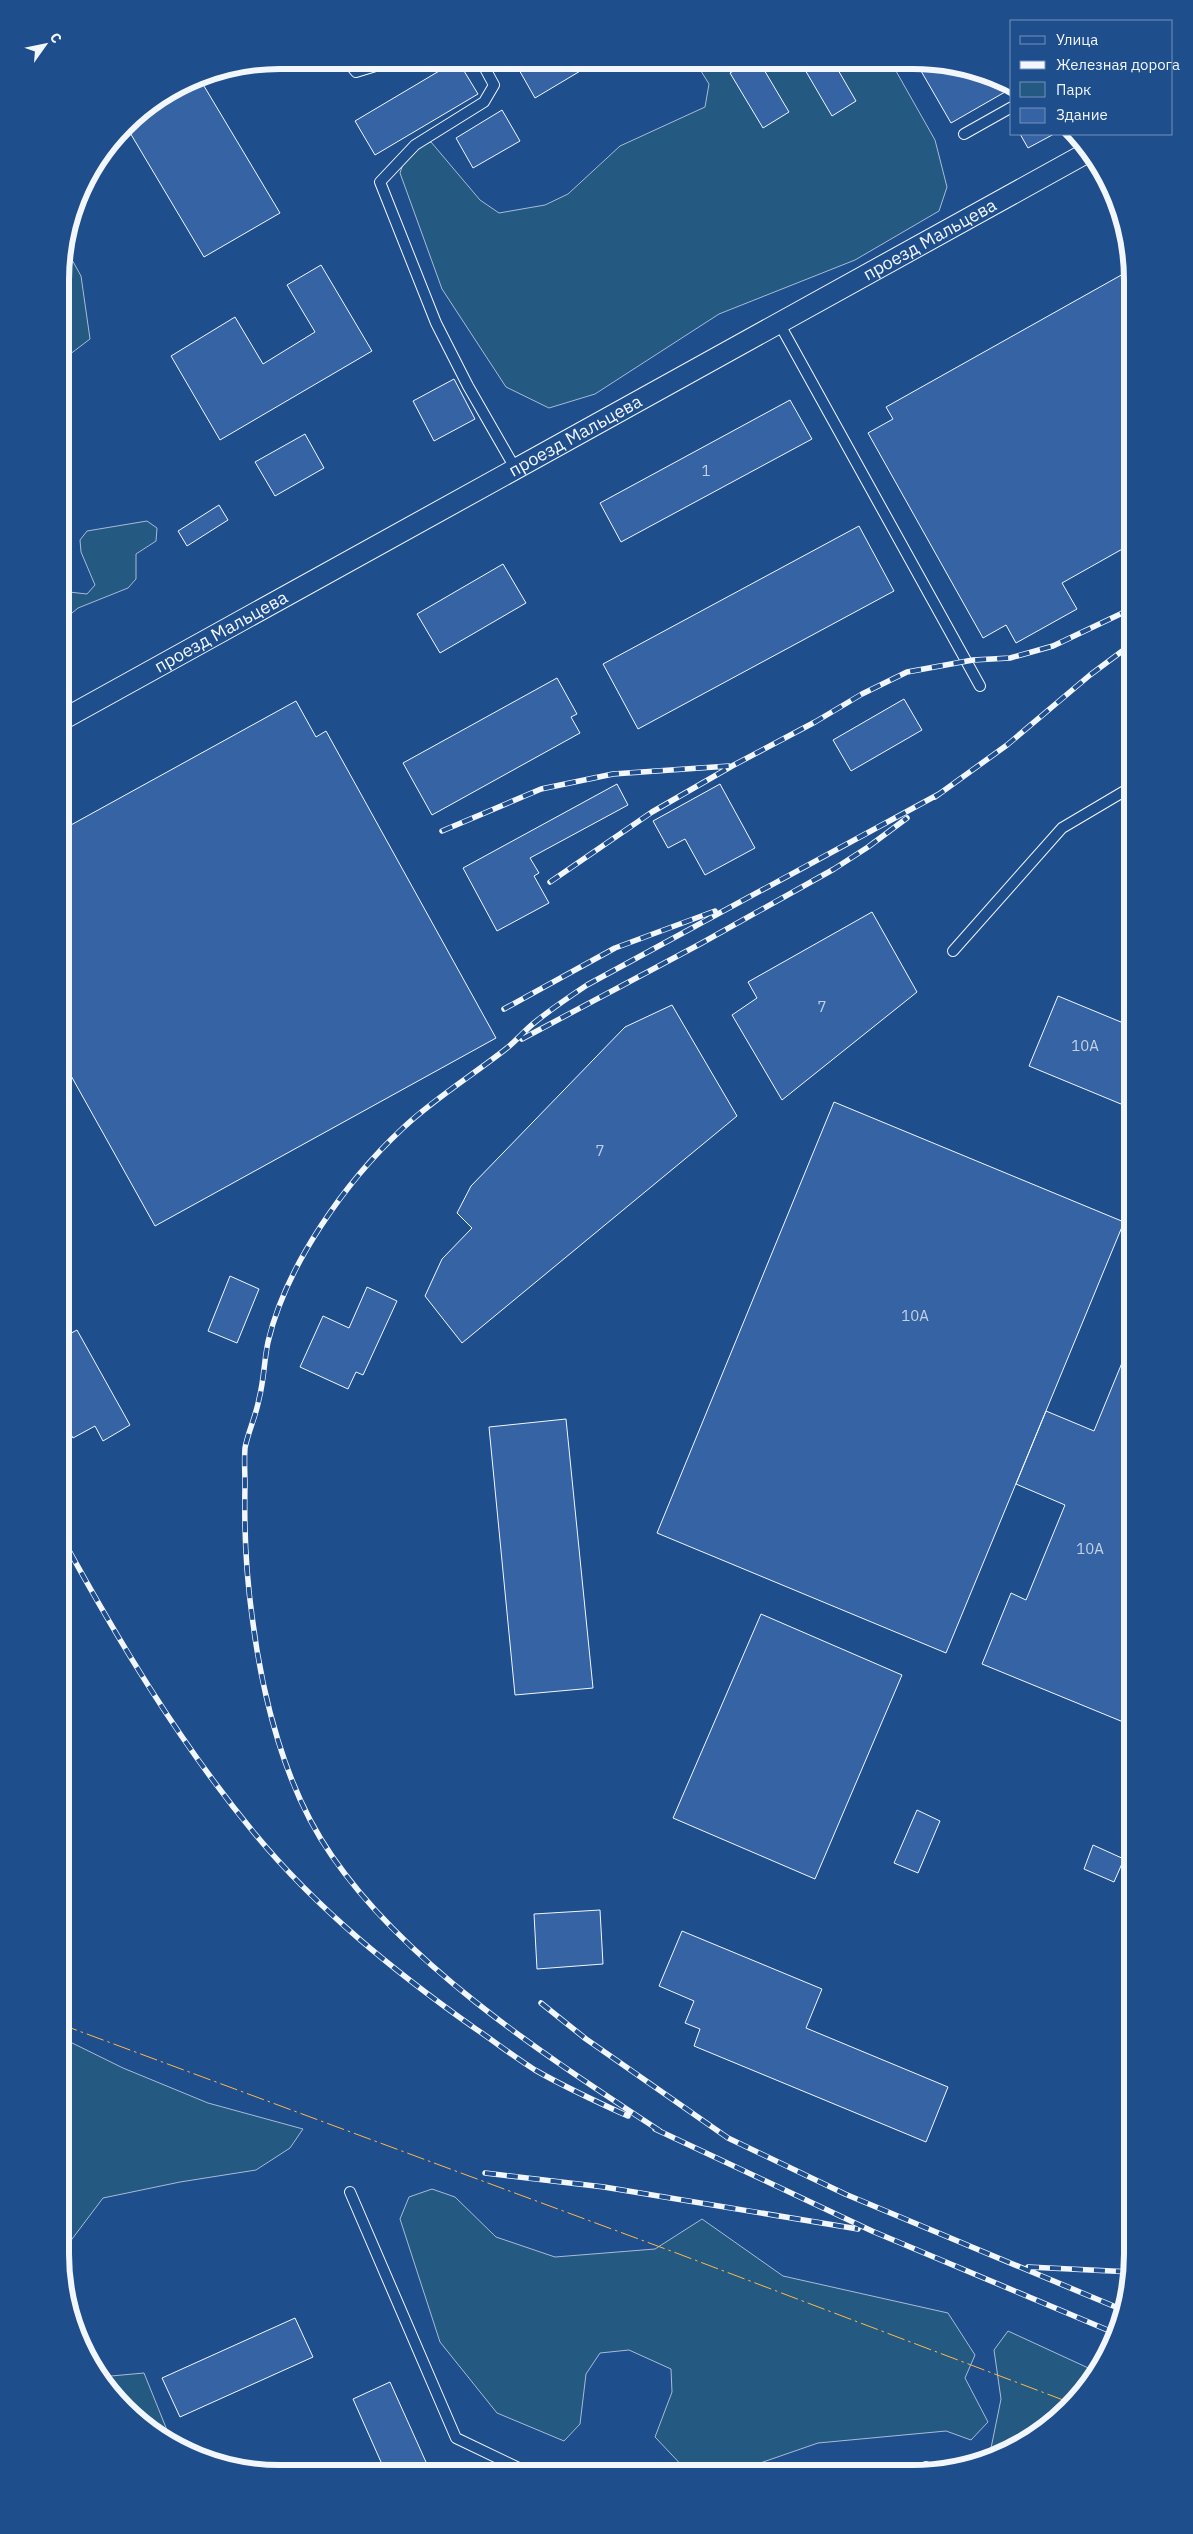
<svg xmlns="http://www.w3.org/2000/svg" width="1193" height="2534" viewBox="0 0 1193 2534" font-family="'IBM Plex Sans',sans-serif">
  <rect width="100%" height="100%" fill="#1f4e8c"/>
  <!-- green -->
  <path fill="#245a82" stroke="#a8bbd7" d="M696,63L892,64L935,140L947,187L939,211L855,260L719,314L595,394L549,408L506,387L442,289L400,173L408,149L431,142L480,200L499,213L545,205L568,194L620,146L705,107L709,84Z
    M65,247L81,276L90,339L61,361L60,265Z
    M147,521L157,528L156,541L136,554V579L128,588L78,608L60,623V591L87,594L95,585L81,552L80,540L87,531Z
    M60,2037L123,2068L208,2103L303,2129L290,2148L256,2170L180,2182L103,2198L60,2255Z
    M432,2189L455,2197L496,2237L555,2257L655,2249L702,2219L783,2276L948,2313L975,2355L965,2378L988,2422L971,2440L946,2431L818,2443L740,2470L688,2472L655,2437L672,2392L671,2369L629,2350L600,2353L586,2374L580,2424L564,2441L497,2413L440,2342L400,2219L409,2197Z
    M1008,2331L1097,2372L1087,2388L1035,2437L989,2458L1001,2399L994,2350Z
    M144,2373L173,2445L135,2419L100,2377Z"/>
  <!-- building -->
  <path fill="#3563a3" stroke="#f2f6ff" d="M456,61H458L478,94L375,155L355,121Z
    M514,61L584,62L587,67L535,98Z
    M747,63H760L789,112L763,128L730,73Z
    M801,63H834L856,101L832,116Z
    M917,64H956L1011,83L1012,88L951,123Z
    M198,76L280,213L204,257L126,126L135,115Z
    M502,110L520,141L473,168L456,138Z
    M1020,134H1054L1028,148Z
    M321,265L372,351L220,440L171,356L235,317L263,364L315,332L287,285Z
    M1132,269L1133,543L1062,583L1077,609L1016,643L1006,625L983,638L868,433L893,419L886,407Z
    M454,379L475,419L434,441L413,401Z
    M790,400L812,439L621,542L600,503Z
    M305,434L324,468L275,496L255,462Z
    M219,505L228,520L187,546L178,531Z
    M859,526L894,591L638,729L603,664Z
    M503,564L526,603L440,653L417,614Z
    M557,678L577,714L571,717L580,733L432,815L403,763Z
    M904,699L922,730L851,771L833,740Z
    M296,701L316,737L326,731L496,1038L155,1226L60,1056V831Z
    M617,784L628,805L530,858L539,873L534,876L549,903L497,931L463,868Z
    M720,784L755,848L705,875L685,839L668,848L653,821Z
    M872,912L917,992L782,1100L732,1015L757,998L748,982Z
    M1058,996L1133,1027V1109L1029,1066Z
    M672,1005L737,1116L462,1343L425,1296L442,1259L472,1228L457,1213L471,1186L625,1027Z
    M834,1102L1124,1222L946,1653L657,1533Z
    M230,1276L259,1289L237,1343L208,1331Z
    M367,1287L397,1301L363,1375L356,1372L348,1389L300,1367L323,1316L349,1328Z
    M77,1330L130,1425L103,1441L95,1426L73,1438L60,1415V1339Z
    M1133,1336V1726L982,1664L1011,1593L1026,1600L1065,1505L1016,1484L1046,1411L1094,1431Z
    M566,1419L593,1688L515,1695L489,1427Z
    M761,1614L902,1675L815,1879L673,1818Z
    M60,1769L65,1777L60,1779Z
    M917,1810L940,1821L918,1873L894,1863Z
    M1093,1845L1124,1859L1114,1882L1084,1869Z
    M600,1910L603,1964L537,1969L534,1914Z
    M682,1931L822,1989L806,2028L948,2087L926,2142L694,2046L700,2029L685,2023L694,2001L659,1986Z
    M295,2318L313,2357L180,2417L162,2378Z
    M390,2382L430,2471H385L353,2399Z"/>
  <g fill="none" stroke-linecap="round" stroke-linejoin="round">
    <!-- service casing -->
    <g stroke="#f2f6ff" stroke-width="12">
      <path id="service" d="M346,60L356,72L392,61
        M481,61L494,85L484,102L415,145L380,182L436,323L468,386L515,468
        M964,134L1012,107
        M779,323L980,686
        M953,951L1062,828L1133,786
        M350,2192L456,2438L527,2472
        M909,2474L926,2467L934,2471"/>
    </g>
    <!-- minor casing -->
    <g stroke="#f2f6ff" stroke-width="22">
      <g id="minor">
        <path id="s1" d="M60,721L1090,151"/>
      </g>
    </g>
    <!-- service -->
    <use href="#service" stroke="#1f4e8c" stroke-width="10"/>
    <!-- minor -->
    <use href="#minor" stroke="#1f4e8c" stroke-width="20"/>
    <!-- rail casing -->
    <g stroke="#f2f6ff" stroke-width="5.5">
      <path id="rail" d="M935,797L1007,745L1090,675L1133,643
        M442,831L541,789L613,774L729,766
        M550,882L652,812L732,766L815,722L862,694L907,672L973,660L1010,658L1053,646L1133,608
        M504,1009L615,948L715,911
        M522,1039L700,944L834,869L868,847L907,818
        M60,1534C117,1639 179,1742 255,1834C317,1909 394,1971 473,2027C494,2041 514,2057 535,2070C565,2087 597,2102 628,2116
        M541,2003L586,2039L728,2138L845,2194L1123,2310
        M655,2129L872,2231L1117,2334
        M660,2131C548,2057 409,1968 332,1856C285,1789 262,1696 252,1616C246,1573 244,1529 245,1485C245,1473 244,1460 245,1448C248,1432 256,1416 259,1399C264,1380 264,1361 268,1342C286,1265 346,1181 403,1128C435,1098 473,1075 507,1048C517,1040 524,1031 534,1023C551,1009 569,997 587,985L939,794
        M485,2173L604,2187L858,2229
        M1028,2267L1132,2272"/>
    </g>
    <!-- rail -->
    <use href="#rail" stroke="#1f4e8c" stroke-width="4" stroke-dasharray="11" stroke-linecap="butt"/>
    <!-- power -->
    <path stroke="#ffb74d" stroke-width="1" stroke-dasharray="18 4 2.5 4" stroke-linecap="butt" d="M60,2024L679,2254L1071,2403"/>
  </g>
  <g text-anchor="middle" stroke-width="4" stroke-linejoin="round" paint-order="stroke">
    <!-- number labels -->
    <g font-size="15" fill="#c3d1e8">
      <text x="706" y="476">1</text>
      <text x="822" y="1012">7</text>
      <text x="1085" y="1051">10А</text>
      <text x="600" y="1156">7</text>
      <text x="915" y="1321">10А</text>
      <text x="1090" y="1554">10А</text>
    </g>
    <!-- street labels -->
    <g font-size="18" fill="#f2f6ff" stroke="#1f4e8c">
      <text dy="6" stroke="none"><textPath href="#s1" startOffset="994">проезд Мальцева</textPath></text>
      <text dy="6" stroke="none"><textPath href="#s1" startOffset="589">проезд Мальцева</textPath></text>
      <text dy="6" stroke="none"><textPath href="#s1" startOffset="184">проезд Мальцева</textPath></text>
    </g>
  </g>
  <!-- crop -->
  <path d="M0 0H1193V2534H0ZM280 69H913A211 211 0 0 1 1124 280V2254A211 211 0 0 1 913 2465H280A211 211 0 0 1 69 2254V280A211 211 0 0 1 280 69Z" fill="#1f4e8c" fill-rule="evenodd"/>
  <path fill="none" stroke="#f2f6ff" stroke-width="6" d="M280 69H913A211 211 0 0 1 1124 280V2254A211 211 0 0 1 913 2465H280A211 211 0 0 1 69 2254V280A211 211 0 0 1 280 69Z"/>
  <!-- legend -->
  <rect x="1010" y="20" width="162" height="115" fill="#1f4e8c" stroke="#7391ba"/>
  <rect x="1020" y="36" width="25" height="8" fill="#1f4e8c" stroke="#7391ba"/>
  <text x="1056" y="45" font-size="15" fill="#f2f6ff">Улица</text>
  <rect x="1020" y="61" width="25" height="8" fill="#f2f6ff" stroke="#7391ba"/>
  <text x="1056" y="70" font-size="15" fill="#f2f6ff">Железная дорога</text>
  <rect x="1020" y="82" width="25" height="15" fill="#245a82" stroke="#7391ba"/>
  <text x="1056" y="95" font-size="15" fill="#f2f6ff">Парк</text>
  <rect x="1020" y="108" width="25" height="15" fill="#3563a3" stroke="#7391ba"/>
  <text x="1056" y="120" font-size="15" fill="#f2f6ff">Здание</text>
  <!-- north arrow -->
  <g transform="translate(45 45) rotate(57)" stroke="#1f4e8c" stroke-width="4" paint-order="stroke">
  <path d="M0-4L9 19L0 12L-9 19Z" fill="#f2f6ff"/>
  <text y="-8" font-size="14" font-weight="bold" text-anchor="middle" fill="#f2f6ff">С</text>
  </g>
</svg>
